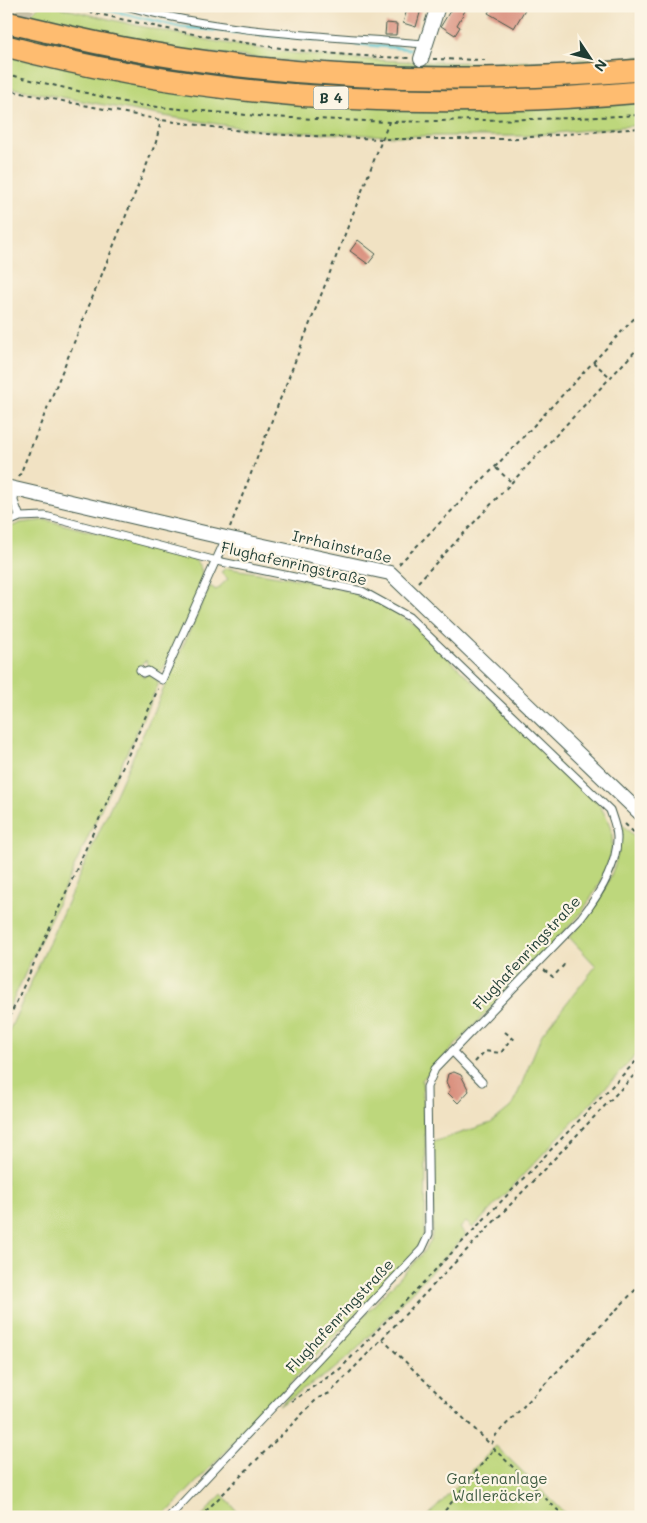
<svg xmlns="http://www.w3.org/2000/svg" width="647" height="1523" viewBox="0 0 647 1523" font-family="Mali,sans-serif">
  <rect width="100%" height="100%" fill="#fcf5e5"/>
  <filter id="ink" filterUnits="userSpaceOnUse"><feTurbulence type="fractalNoise" baseFrequency=".02" numOctaves="2"/><feDisplacementMap in="SourceGraphic" scale="10" xChannelSelector="R" yChannelSelector="G"/><feConvolveMatrix kernelMatrix="1 2 1 2 8 2 1 2 1" color-interpolation-filters="sRGB"/></filter>
  <filter id="wash" filterUnits="userSpaceOnUse"><feTurbulence type="fractalNoise" baseFrequency=".0096" numOctaves="4" result="noise"/><feDisplacementMap in="SourceGraphic" scale="20" xChannelSelector="R" yChannelSelector="G"/><feGaussianBlur stdDeviation="1.12" result="paint"/><feColorMatrix in="noise" values="0 0 0 0 0 0 0 0 0 0 0 0 0 0 0 0 0 1.4 0 .05"/><feComposite in="paint" operator="in"/></filter>
  <g filter="url(#wash)">
    <rect width="100%" height="100%" fill="#f1e2c3"/>
    <!-- green -->
    <path fill="#bdd77c" stroke="#6e8a58" d="M39,6H53C138,26 222,46 309,55C419,66 530,63 641,57V63L392,71L158,48L29,16Z
      M23,32L187,65L641,74V86L397,94L179,74L15,40Z
      M6,56L148,82L641,98V125L524,136H393L294,132L250,129L164,116L6,87Z
      M46,520L192,558C197,562 201,566 202,573C202,600 178,638 167,663L160,673L148,667L146,660L136,670L144,677L147,673L158,681V685L6,1015V529L20,523Z
      M226,568L304,580L344,590L373,600L394,611L413,624L596,800C603,811 611,823 612,836C615,861 592,899 577,918L422,1080L426,1158L425,1230L422,1241L413,1254L163,1517H6V1038L210,586L216,590L228,579L221,572Z
      M619,822L641,842V1050L473,1228L466,1222L460,1228L466,1235L356,1350L333,1370L279,1406L421,1255L431,1240L433,1227V1142L491,1123L513,1105L542,1034L596,966L569,937C598,906 624,867 619,822Z
      M496,1446L569,1517H427Z
      M222,1494L242,1517H201Z"/>
    <g fill="none" stroke-linecap="round" stroke-linejoin="round">
      <!-- stream -->
      <path stroke="#59c6d1" stroke-width="3" d="M91,6L181,27L410,49"/>
    </g>
    <g id="blocks">
      <!-- building -->
      <path fill="#da9280" d="M408,6H422L416,27L403,23Z
        M453,6L466,9L457,25L460,27L455,35L441,26Z
        M492,6H527L514,28L488,13Z
        M386,23L397,24L396,35H385Z
        M358,240L376,254L368,264L350,251Z
        M454,1072L461,1075L469,1091L458,1103L448,1093L450,1090L446,1082L448,1074Z"/>
    </g>
  </g>
  <g filter="url(#ink)">
    <use href="#blocks" fill-opacity="0" stroke="#3e5649" stroke-width="1"/>
    <g fill="none" stroke-linecap="round" stroke-linejoin="round">
      <!-- minor-tunnel -->
      <path stroke="#c7c1a6" stroke-width="14" stroke-dasharray="14 7" stroke-linecap="butt" d="M6,34L30,6"/>
      <!-- service casing -->
      <g stroke="#3e5649" stroke-width="9">
        <path id="service" d="M126,6C222,33 325,36 424,44
          M15,489L14,501L20,517
          M6,523L20,517L45,516L217,561L362,591L409,617L610,810C613,819 617,829 617,837C618,866 598,896 581,918L435,1069L427,1087L429,1234L422,1249L169,1517
          M140,670L143,673L148,671L162,680L226,538
          M452,1051L482,1082"/>
      </g>
      <!-- minor casing -->
      <g stroke="#3e5649" stroke-width="16">
        <path id="minor" d="M421,59L438,6
          M6,487L226,538L390,573L641,814"/>
      </g>
      <!-- primary casing -->
      <g stroke="#3e5649" stroke-width="24">
        <path id="primary" d="M45,31C240,79 441,87 641,70
          M6,46C213,101 428,111 641,92"/>
      </g>
      <!-- path -->
      <path stroke="#3e5649" stroke-width="2" stroke-dasharray="4 4" stroke-linecap="butt" d="M65,6C181,34 289,55 409,58
        M433,59L486,60
        M6,74L137,105L268,117L389,122L577,118L641,115
        M6,90L161,120L265,134L382,139H506L641,128
        M593,362L610,377
        M496,468L510,481
        M19,477L156,142L161,120
        M230,527L389,122
        M399,564L495,467L641,311
        M418,582L641,345
        M625,824L641,839
        M544,970L553,977L564,965L566,967
        M6,1025L158,689
        M505,1032L515,1040
        M475,1062L485,1051L501,1053L512,1037
        M382,1339L491,1445
        M292,1401L340,1369L641,1056
        M200,1517L318,1398L330,1393L641,1068
        M440,1517L493,1450
        M565,1517L494,1449L491,1445L496,1435L641,1284"/>
      <!-- service -->
      <use href="#service" stroke="#fff" stroke-width="7"/>
      <!-- minor -->
      <use href="#minor" stroke="#fff" stroke-width="14"/>
      <!-- primary -->
      <use href="#primary" stroke="#febc70" stroke-width="21"/>
      <!-- primary-bridge casing -->
      <g stroke="#3e5649" stroke-width="24" stroke-linecap="butt">
        <path id="primary-bridge" d="M6,22L45,31"/>
      </g>
      <!-- primary-bridge -->
      <use href="#primary-bridge" stroke="#febc70" stroke-width="21"/>
    </g>
  </g>
  <g text-anchor="middle" stroke-width="4.5" stroke-linejoin="round" paint-order="stroke">
    <!-- shield labels -->
    <rect fill="#fcf5e5" stroke="#617469" stroke-width="1" x="313.5" y="86.5" width="35" height="23" rx="4"/>
    <g font-size="14" font-weight="bold" fill="#1f3d34">
      <text x="331" y="103">B 4</text>
    </g>
    <!-- street labels -->
    <g font-size="15" fill="#1f3d34" stroke="#fcf5e5">
      <text transform="translate(342 547) rotate(13)" y="5">Irrhainstraße</text>
      <text transform="translate(294 564) rotate(13)" y="5">Flughafenringstraße</text>
      <text transform="translate(527 953) rotate(-47)" y="5">Flughafenringstraße</text>
      <text transform="translate(340 1316) rotate(-47)" y="5">Flughafenringstraße</text>
    </g>
    <!-- park labels -->
    <g font-size="15" fill="#3f5c42" stroke="#fcf5e5">
      <text x="497" y="1484">Gartenanlage<tspan x="497" dy="17">Walleräcker</tspan></text>
    </g>
  </g>
  <!-- margin -->
  <rect width="647" height="1523" fill="none" stroke="#fcf5e5" stroke-width="25"/>
  <!-- north arrow -->
  <g transform="translate(590 58) rotate(125)" stroke="#fcf5e5" stroke-width="4" paint-order="stroke">
  <path d="M0-4L9 19L0 12L-9 19Z" fill="#1f3d34"/>
  <text y="-8" font-size="14" font-weight="bold" text-anchor="middle" fill="#1f3d34">N</text>
  </g>
</svg>
